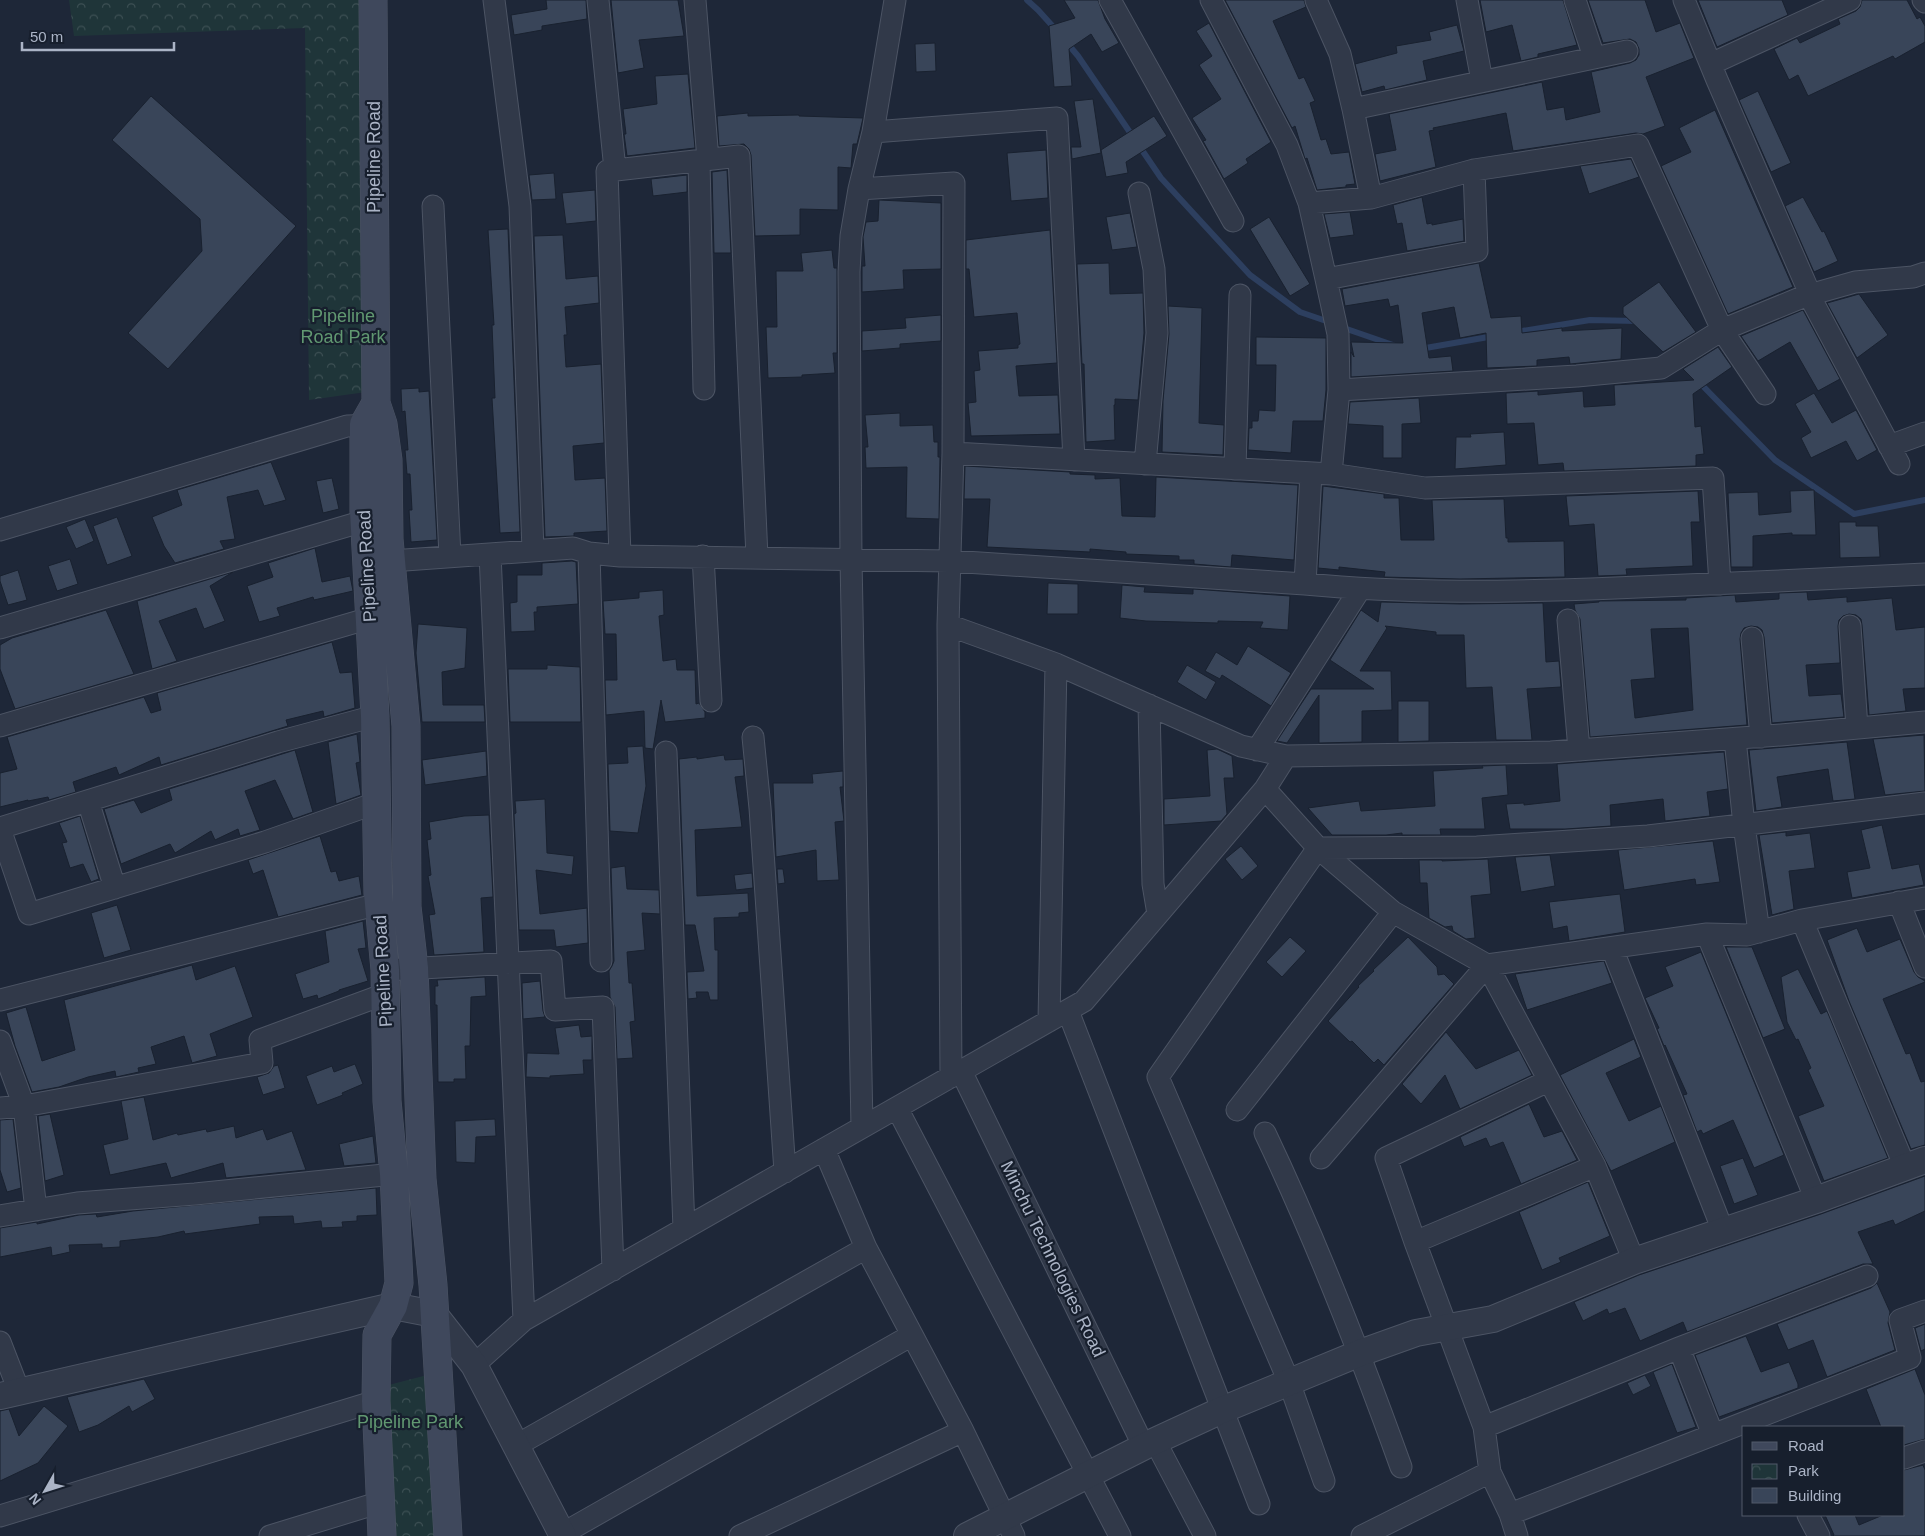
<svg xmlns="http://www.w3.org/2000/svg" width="1925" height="1536" viewBox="0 0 1925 1536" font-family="Helvetica,sans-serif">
  <defs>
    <pattern id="park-crowns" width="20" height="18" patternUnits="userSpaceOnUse" patternTransform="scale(1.25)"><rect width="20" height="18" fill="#1f3539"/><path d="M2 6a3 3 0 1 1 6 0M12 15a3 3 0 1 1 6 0" fill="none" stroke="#3d5054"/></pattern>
  </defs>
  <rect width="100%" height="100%" fill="#1e2738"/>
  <!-- park -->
  <path fill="url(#park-crowns)" d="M69,0H369L366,392L309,400L305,28L74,36Z
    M435,1373L443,1536H389L381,1387Z"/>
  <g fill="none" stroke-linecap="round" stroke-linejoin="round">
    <!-- stream -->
    <path stroke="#2d3f5f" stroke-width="6" d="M1027,0L1038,10L1057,31
      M1067,43L1078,56L1161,178L1250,275L1300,312L1332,323
      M1341,327L1393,345
      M1516,332L1590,320L1637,321
      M1420,349L1494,336
      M1698,381L1775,460L1854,514L1925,500"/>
  </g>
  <!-- building -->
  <path fill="#394559" stroke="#19212f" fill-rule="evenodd" d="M546,0H586L587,19L542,26V30L514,35L511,15L547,9Z
    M611,0H678L684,36L639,40L644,68L618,73Z
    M1064,0H1098L1105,19L1119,43L1102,52L1091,34L1069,49L1072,86L1054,87L1049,26L1075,18Z
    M1225,0H1304L1306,7L1273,21L1299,79L1304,77L1315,101L1310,103L1321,140L1326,139L1331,154L1349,152L1355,184L1346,185V187L1317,190L1307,158L1305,159L1295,126L1292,128Z
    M1480,0H1563L1577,45L1538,54V57L1521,61L1512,25L1486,32Z
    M1588,0H1645L1656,32L1680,23L1694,58L1646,77L1665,126L1643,134L1636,133L1513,151L1506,113L1433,128L1434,130L1429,131L1436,167L1380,181L1375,154L1396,150L1389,114L1542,82L1547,110L1564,107L1566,120L1600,112L1591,72L1630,63L1636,60L1639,55V49L1636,42L1630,39L1603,43Z
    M1698,0H1782L1788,15L1717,47Z
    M1862,0H1907L1917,19L1920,17L1925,26V42L1895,59L1893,56L1808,96L1798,75L1789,80L1774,49L1797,38L1800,43L1840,24L1838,19L1856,11L1860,7Z
    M1209,23L1271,142L1246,159L1248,163L1224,179L1203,141L1206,140L1192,118L1221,99L1199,65L1212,56L1196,31Z
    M1457,25L1464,51L1423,61L1427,80L1385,90L1384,86L1362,92L1355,64L1397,53L1396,46L1431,40L1429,32Z
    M935,43L936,71L916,72L915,44Z
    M688,74L695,148L627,156L624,134H626L623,109L657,104L655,76Z
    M1758,91L1791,163L1771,172L1739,100Z
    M151,96L296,226L168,369L128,333L202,251L200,219L112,140Z
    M1093,99L1101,153L1072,159L1071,147H1081L1074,101Z
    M1715,110L1793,287L1728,314L1661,166L1691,152L1679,128Z
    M748,113V116L799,115V116L863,118L857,144H853L851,168L838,167V210L800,209V235L755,236L751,155L749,149L744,144L719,146L717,116Z
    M1154,116L1167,136L1126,162L1128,173L1106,177L1101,150Z
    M1046,150L1048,198L1011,201L1007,153Z
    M1631,159L1639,177L1589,194L1580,166Z
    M727,170L731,253H714L712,172Z
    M554,173L556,199L532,200L529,175Z
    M687,175V192L653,196L651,179Z
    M595,190L596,221L566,224L562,193Z
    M1422,197L1427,224L1432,223V225L1463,219L1464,241L1407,251L1402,223L1397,224L1393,205Z
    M1803,197L1822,232L1824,231L1838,261L1814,272L1785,206Z
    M879,200L941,203V269L903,270L904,289L862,292V266H865L863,237L866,222L878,221Z
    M1350,212L1354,235L1330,238L1324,214Z
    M1130,213L1137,247L1112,250L1106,217Z
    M1269,217L1310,284L1290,296L1250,229Z
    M508,229L520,532L500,533L492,398H495L492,325H494L488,230Z
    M1050,230L1057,363L1016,366L1019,396L1058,395L1060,434L971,436L968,403L976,402L974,371L980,370L978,351L1018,348V345L1020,344L1017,313L974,317L969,269H966V240Z
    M563,235L566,279L598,276L599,303L565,307L567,335H564L566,367L601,364L604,443L573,446L575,480L605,478L607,531L574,533V536L545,537L534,236Z
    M832,250L834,268H837V353H833L835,373L802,375V377L768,378L766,327H777L776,271H803L801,253Z
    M1109,263L1110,294L1143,293L1144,333L1138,400L1115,399V405H1114L1115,440L1086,442L1084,364H1082L1077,264Z
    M1479,263L1491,318L1521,316L1522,333L1562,328V331L1622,328L1621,359L1570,364L1569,357L1537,360V366L1487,368L1486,333L1460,338L1454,307L1422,313L1429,358L1451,356L1453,371L1351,377V352L1354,357L1351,342L1403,343L1398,305L1390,307L1388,299L1345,306L1342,289Z
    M1659,282L1696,332L1663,352L1623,314V307Z
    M1859,294L1888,335L1857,358L1827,303Z
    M1168,306L1202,308L1199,423L1224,425L1223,455L1162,452L1163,401L1169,334Z
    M1803,310L1840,379L1818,391L1790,342L1758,361L1741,336Z
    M941,315V341L900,344V348L862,351V331L906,328L905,318Z
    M1256,337L1326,338V390L1323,421H1293L1291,453L1248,450L1249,428H1252V421H1258L1259,410L1275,411L1276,365H1256Z
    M1718,347L1732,367L1693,394L1695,427L1701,426L1704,454L1696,455V466L1564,471L1563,463L1538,465L1534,423L1507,424L1506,393L1538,391V395L1583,391L1584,407L1615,405L1614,385L1694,380L1683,369Z
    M419,388V392L429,391L437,540L411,542L409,510H412L410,474H407L405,450H408L405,411L402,412L401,389Z
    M1814,393L1832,423L1856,410L1877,450L1857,461L1846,441L1811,458L1801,438L1811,432L1795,404Z
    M1419,398L1421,423L1402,424V458H1383V426L1348,424L1350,402Z
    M900,413V426L933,425L934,442H938V457H940L939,519L906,518L907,467L866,468L865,447H868L865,415Z
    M1504,432L1506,465L1455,469L1456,437H1471L1470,434Z
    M271,462L286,500L264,506L258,490L227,497L235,539L220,541L224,549L175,563L164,546L152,517L182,505L177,490Z
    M965,466L1070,472V474L1095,475V479L1120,478L1122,516L1155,517L1156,477L1298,485L1294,560L1232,555L1231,567L1194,564V560H1179V556L1126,554V552L1090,549V552L987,547L990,499H964Z
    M332,478L339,509L323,513L316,481Z
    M1323,486L1384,494V498H1399L1401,540H1434L1432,500L1504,499L1506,538H1508V542L1564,541L1565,577L1460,579L1384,577L1385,572L1339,567V570L1318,568Z
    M1814,490L1816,535H1792V533L1753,536V567H1731L1728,493L1758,492L1759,515L1791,512L1790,491Z
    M1698,491L1700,522H1691L1693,566L1626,569L1627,575L1598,576L1594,524L1569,526L1566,496Z
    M117,517L132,556L107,565L93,526Z
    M85,519L94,541L76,549L66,527Z
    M1839,522H1856V526H1878L1880,557L1840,558Z
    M315,548L322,582L350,576L353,591L314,600L313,597L277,608L280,616L259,622L247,586L273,577L268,563Z
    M70,559L78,584L57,591L48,566Z
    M572,561L576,562L578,604L537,607V612H534L535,631L511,632L510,603L517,602V575H542V563Z
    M18,570L27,600L8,605L0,581V576Z
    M233,572L210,586L225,621L204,629L196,608L159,621L177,661L152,669L137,601Z
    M1048,583L1078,584V614H1047Z
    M1122,585L1145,587L1144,592L1193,594V589L1290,596L1288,630L1260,628L1263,622L1218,621V623L1146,621L1120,618Z
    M663,590L664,615L659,616L663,661L676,659L677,670H695L696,704L699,703L705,712V718L665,722L661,700L653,749L645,748L644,711L606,715L605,680H617L616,634H605L603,601L639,598V592Z
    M1807,592L1808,600L1847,597V602L1892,598L1896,630L1925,627V688L1903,689L1906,711L1869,715L1862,625L1861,619L1856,615L1849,614L1843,616L1839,620L1838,626L1840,663L1806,665L1809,696L1841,694L1844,717L1772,723L1764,637L1762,630L1758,627L1751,626L1744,628L1741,633L1740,639L1747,725L1590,737L1580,619L1575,610L1574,604L1599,602V601L1686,600V598L1735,595L1736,602L1779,599V593ZM1688,628L1693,710L1635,718L1631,680L1655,678L1651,629Z
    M1381,602L1460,604L1543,603L1546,662L1559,661L1561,687L1527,689L1532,740H1496L1492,687L1466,688L1464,635H1436V632L1385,626L1387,628L1360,671H1391L1392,710L1362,711V742L1319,743V695L1287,743L1277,741L1311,689H1374L1330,660L1361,610L1378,622Z
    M106,610L134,674L15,709L0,669V645L12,638Z
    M418,624L467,628L465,668L442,672L443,705H484L485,722H422L416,653Z
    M332,642L340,673L352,672L355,708L324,717L323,711L286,720L288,726L161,765L159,757L119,775L116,767L73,782L76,792L49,800L48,797L28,801V800L0,807V773L17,769L7,737L144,697L151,713L161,710L157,693Z
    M1248,646L1291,673L1271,706L1222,675L1220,679L1205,671L1216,652L1237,665Z
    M547,665L580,667L581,722H510L508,669H547Z
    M1187,665L1216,682L1206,700L1177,682Z
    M1398,701H1429V741L1398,742Z
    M357,734L360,762L356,763L361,795L336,804L328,742Z
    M1924,735L1925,791L1885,795L1873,739Z
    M1847,742L1855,799L1833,801L1828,769L1777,777L1782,807L1756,811L1749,750Z
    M643,746L646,786L638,833L610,831L608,764L628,763L627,747Z
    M1217,749L1232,756L1234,778H1224L1227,814L1221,821L1164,825V799L1210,796L1207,750Z
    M295,750L313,812L293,819L275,780L245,791L260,830L240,836L238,829L215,840L211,831L175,853L170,844L121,864L104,809L134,800L141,813L172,800L169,789Z
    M486,751L487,776L425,785L422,760Z
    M1724,752L1728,789L1707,792L1710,816L1665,821L1663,799L1610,805L1611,826L1565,829H1510L1506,804L1524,803V805L1560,801L1557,764Z
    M724,755L725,760L743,759L744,776L735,777L742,827L695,830L697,896L748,893L749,912L739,913V917L714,918L715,950H718V1000H710L708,992H696L697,998L688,999L687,972L704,971L695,925H685L679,759L697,757V759Z
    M1506,765L1508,795L1482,798L1485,829H1440L1441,835H1402V833L1386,835H1332L1308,808L1359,801L1361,811L1435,806L1433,771L1483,768L1482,766Z
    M843,771V787H840L844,821L835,822L839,880L817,881L816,850L776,857L773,783H813L812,774Z
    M545,799L547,853L574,856L572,875L536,870L540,914L587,908L588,943L556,947L554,930H519L514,814L516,813L515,801Z
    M489,815L493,897L481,898L484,952L434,955L429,915L435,914L428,876L431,875L427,840L431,839L429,822L464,816Z
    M80,816L99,879L91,882L83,864L70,868L62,843L67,842L59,823Z
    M1882,825L1892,869L1919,864L1924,885L1852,898L1847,872L1870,868L1861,830Z
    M1786,832V836L1810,833L1815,868L1789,871L1794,909L1772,915L1759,835Z
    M320,836L331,872L336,871L339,881L359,876L362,895L278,917L263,870L253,874L248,860Z
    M1713,841L1720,882L1696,885L1695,879L1624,890L1618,850Z
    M1241,846L1258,866L1242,880L1225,859Z
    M1550,855L1555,886L1521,892L1515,857Z
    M1488,859L1491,894L1471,896L1475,938L1466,939L1453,931L1452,926L1445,927L1429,918L1427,883H1420L1419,860H1442V861Z
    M625,866L627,889L659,890L660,914L642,913L645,950L627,952L629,983H632L635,1021L630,1022L633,1058L617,1059L615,1007L610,997L609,971L612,966L614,961L611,868Z
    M777,869H783L785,883L778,884Z
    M752,873L753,888L736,890L734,875Z
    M1620,894L1625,932L1569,941L1567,926L1553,929L1549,902Z
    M117,905L131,950L104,958L91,913Z
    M363,921L366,948L358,949L368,981L339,990V991L318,999L317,995L303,999L295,974L329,962L325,931Z
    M1857,928L1867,952L1900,939L1914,972L1918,977L1925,981V982L1883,999L1906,1054L1910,1053L1921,1082L1925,1081V1145L1911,1149L1849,1001L1827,940Z
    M1290,937L1306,951L1282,977L1266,962Z
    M1408,937L1437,967L1438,975L1444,974L1454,984L1384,1065L1378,1059L1374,1063L1352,1041L1350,1042L1328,1021L1359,987L1358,986L1374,971L1373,970Z
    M1726,947H1752L1785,1029L1763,1038Z
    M1701,952L1784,1155L1754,1168L1733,1120L1703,1134L1701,1130L1697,1132L1683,1095L1687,1094L1665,1045L1664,1046L1657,1029L1659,1028L1645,998L1673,986L1665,967Z
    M1604,961L1612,983L1527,1010L1515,974Z
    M192,965L196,980L235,966L253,1017L210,1034L217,1056L192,1063L184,1036L151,1047L156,1064L138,1068L139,1072L116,1077L115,1071L88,1077L59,1087L32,1092L15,1046L6,1013L26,1007L42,1061L75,1050L64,1000Z
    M1798,969L1821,1014L1827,1011L1888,1158L1824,1181L1798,1116L1824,1106L1808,1070L1811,1068L1798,1039L1796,1040L1787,1022L1781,977Z
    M485,977L486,996L471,997L470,1046H465L466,1079H454V1082H438L437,1005H435V986H438L437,980Z
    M540,981L543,1011L545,1017L523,1019L522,983Z
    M579,1025L581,1037L592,1036V1060H583L584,1074L550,1076V1078L526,1077L527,1053L559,1054L555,1028Z
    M1446,1032L1476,1069L1519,1050L1532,1075L1460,1109L1445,1075L1421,1104L1402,1084Z
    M1634,1039L1641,1057L1606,1073L1629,1121L1661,1106L1675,1142L1611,1171L1560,1075Z
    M355,1064L363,1084L342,1093L343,1095L317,1105L306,1076L332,1066L334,1072Z
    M278,1065L285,1088L263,1095L257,1077L269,1073L274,1066Z
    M144,1097L153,1140L177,1133L178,1135L206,1129L207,1132L234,1126L236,1138L263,1129L267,1140L292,1131L306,1170L226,1178L223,1163L171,1178L166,1163L110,1175L103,1145L128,1139L121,1101Z
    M1529,1104L1544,1137L1562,1131L1577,1160L1521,1184L1503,1142L1490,1147L1486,1138L1464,1147L1460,1137Z
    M50,1114L64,1175L45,1181L38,1116Z
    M13,1119L21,1188L7,1192L0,1170V1120Z
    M495,1119L496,1136L476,1137L475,1163L456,1162L455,1121Z
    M373,1136L376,1163L344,1166L339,1144Z
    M1743,1158L1758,1195L1734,1204L1720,1166Z
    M1925,1176V1211L1895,1225L1893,1220L1858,1232L1873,1264H1863L1687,1332L1683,1322L1640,1341L1625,1308L1609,1314L1607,1309L1583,1321L1574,1302L1639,1275L1821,1214Z
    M1588,1182L1610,1236L1559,1258L1561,1262L1542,1270L1519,1212Z
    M376,1188L377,1215L357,1216V1221L342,1222L343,1227L322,1228L321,1221L294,1224L293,1216L259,1217L260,1224L185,1234L184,1231L158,1237L120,1241V1247L102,1248V1244L69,1245L70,1252L52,1256L51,1247L0,1257V1228L37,1222V1224L79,1215L96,1214L97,1217L133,1211Z
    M1877,1283L1890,1312L1888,1323L1895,1350L1827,1377L1813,1340L1788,1350L1777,1324L1871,1288Z
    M1925,1324V1349L1921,1351L1915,1328Z
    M1746,1336L1761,1372L1789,1362L1798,1384V1388L1719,1417L1695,1355Z
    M1672,1364L1696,1427L1677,1433L1653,1372Z
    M1915,1369L1925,1395V1439L1904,1445V1427H1881L1866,1389Z
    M1645,1375L1651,1386L1633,1395L1627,1383Z
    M144,1379L155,1399L132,1412L129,1406L98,1425L79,1432L67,1397Z
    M44,1406L68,1426L38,1463L0,1481V1411L9,1409L19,1436Z
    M1923,1465L1925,1470V1536H1833L1834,1535L1825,1515H1855L1859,1525L1883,1515H1904V1470Z"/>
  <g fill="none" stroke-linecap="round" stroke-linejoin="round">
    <!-- minor casing -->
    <g stroke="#4c5464" stroke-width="23">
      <path id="minor" d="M494,0L520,206L533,550
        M598,0L615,170
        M695,0L708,160
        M1110,0L1233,221
        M1211,0L1287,145L1309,203L1326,279L1477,251L1474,170
        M1316,0L1340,54L1353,109L1371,198
        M1467,0L1482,81
        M1575,0L1594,57
        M1684,0L1717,80L1810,294
        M1923,0L1925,2
        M1711,64L1850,0
        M1353,109L1627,51
        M873,132L1057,118L1074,460
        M699,161L704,389
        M1139,193L1154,269L1157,333L1145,464
        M1309,203L1371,198L1474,170L1638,145L1722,330L1661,368L1577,376L1339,390
        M433,206L450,556
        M1326,279L1338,334L1339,390L1331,474
        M1765,394L1722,330L1810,294L1809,295
        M1889,446L1925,433
        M953,453L1331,474L1425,488L1713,478L1720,584
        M1899,464L1809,295L1855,282L1913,277L1925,273
        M1235,469L1240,295
        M0,530L347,426L379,425
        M589,553L601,961
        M490,554L524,1320
        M620,556L607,171L739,156L757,557
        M703,556L711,701
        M391,561L573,548L589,553L620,556L950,561L1305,584C1408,594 1512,592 1615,588C1718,584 1822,579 1925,574
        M1305,584L1311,473
        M1568,620L1579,750
        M948,625L951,1077
        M1850,626L1857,728
        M0,628L364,521
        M1752,638L1761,737
        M1149,705L1153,884L1158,914
        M0,726L370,618
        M753,737L760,808L785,1172
        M1735,739L1744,825L1759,932
        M1257,750L1360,589
        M666,752L684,1229
        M1286,756L1551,752L1781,735L1925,722
        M1265,789L1318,848L1158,1077L1289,1382L1324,1481
        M88,801L115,888
        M0,828L278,742L375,716
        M0,829L29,914L265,842L376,803
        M1318,848L1393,912L1487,965L1707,934L1747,935L1802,920L1925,898
        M1318,848L1477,847L1648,836L1925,803
        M1899,902L1925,967
        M1802,920L1905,1167
        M1707,934L1816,1200
        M1612,948L1723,1231
        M385,970L551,961L555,1010L603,1007L613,1270
        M0,1000L379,904
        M1068,1011L1259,1504
        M1049,1021L1056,664
        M0,1041L24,1106L262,1063L260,1040L385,994
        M961,1071L1144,1447
        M0,1108L24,1106L36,1210
        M897,1108L1120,1536
        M1237,1110L1393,912
        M862,1127L851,559L849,272L851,236L859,189L873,132L895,0
        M1265,1133C1317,1242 1360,1353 1401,1467
        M824,1149L866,1248L963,1431L1014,1536
        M1321,1158L1487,965L1595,1166L1634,1261
        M0,1216L77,1203L195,1194L394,1174
        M1415,1242L1386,1158L1548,1081
        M0,1342L19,1391
        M1679,1348L1713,1435
        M474,1365L524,1320L1084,1001L1265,789L1286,756L1241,746L1056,664L948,625L953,453L954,183L859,189
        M1484,1427L1679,1348L1867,1276
        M1155,1441L1205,1536
        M517,1445L866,1248
        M1904,1458L1925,1451
        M1510,1514L1910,1358L1900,1320L1925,1311
        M1808,1515L1819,1536
        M0,1516L376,1401
        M562,1534L912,1335
        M270,1536L381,1502
        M740,1536L963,1431
        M1362,1536L1490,1472
        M1517,1536L1510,1514L1490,1472L1484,1427L1415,1242L1595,1166"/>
    </g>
    <!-- tertiary casing -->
    <g stroke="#4c5464" stroke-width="28">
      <path id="tertiary" d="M0,1396L393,1306L434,1314L474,1365L563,1536
        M967,1536L1155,1441L1222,1410L1360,1353L1416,1333L1493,1319L1634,1261L1816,1200L1925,1160"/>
    </g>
    <!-- secondary casing -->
    <g stroke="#4c5464" stroke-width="29">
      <path id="secondary" d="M373,0L376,403L383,424L388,460L389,539L406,726L407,907L414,968L422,1179L433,1285L448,1536
        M376,403L364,424V511L375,716L378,893L385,970L387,1101L394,1174L399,1283L393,1306L377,1335L376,1401L382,1536"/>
    </g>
    <!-- minor -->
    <use href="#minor" stroke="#313949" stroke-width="21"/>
    <!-- tertiary -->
    <use href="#tertiary" stroke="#313949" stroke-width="26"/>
    <!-- secondary -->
    <use href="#secondary" stroke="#3f485c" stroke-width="28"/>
  </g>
  <g text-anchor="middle" stroke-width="4.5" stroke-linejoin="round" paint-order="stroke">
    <!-- street labels -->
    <g font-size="18" fill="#abb4c6" stroke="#171f2d">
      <text transform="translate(374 157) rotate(-90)" y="6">Pipeline Road</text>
      <text transform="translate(367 566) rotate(-93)" y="6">Pipeline Road</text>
      <text transform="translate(383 971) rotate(-93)" y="6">Pipeline Road</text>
      <text transform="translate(1053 1259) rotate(64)" y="6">Minchu Technologies Road</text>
    </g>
    <!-- park labels -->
    <g font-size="18" fill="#619871" stroke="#171f2d">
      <text x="343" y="322">Pipeline<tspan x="343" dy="21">Road Park</tspan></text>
      <text x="410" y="1428">Pipeline Park</text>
    </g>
  </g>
  <!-- legend -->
  <rect x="1742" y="1426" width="162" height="90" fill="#171f2d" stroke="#525b6a"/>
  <rect x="1752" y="1442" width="25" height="8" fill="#3f485c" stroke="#525b6a"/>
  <text x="1788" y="1451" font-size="15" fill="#abb4c6">Road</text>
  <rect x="1752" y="1464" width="25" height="15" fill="url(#park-crowns)" stroke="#525b6a"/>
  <text x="1788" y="1476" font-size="15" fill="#abb4c6">Park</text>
  <rect x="1752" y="1488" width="25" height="15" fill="#394559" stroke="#525b6a"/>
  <text x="1788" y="1501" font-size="15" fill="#abb4c6">Building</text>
  <!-- north arrow -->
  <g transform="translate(45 1491) rotate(231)" stroke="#171f2d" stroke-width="4" paint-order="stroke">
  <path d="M0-4L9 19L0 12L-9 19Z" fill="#abb4c6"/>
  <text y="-8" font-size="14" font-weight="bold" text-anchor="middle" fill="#abb4c6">N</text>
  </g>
  <!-- scale -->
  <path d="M22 42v8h152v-8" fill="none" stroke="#abb4c6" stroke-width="2.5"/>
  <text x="30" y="42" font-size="15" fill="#abb4c6" stroke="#171f2d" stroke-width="4" paint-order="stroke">50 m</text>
</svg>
